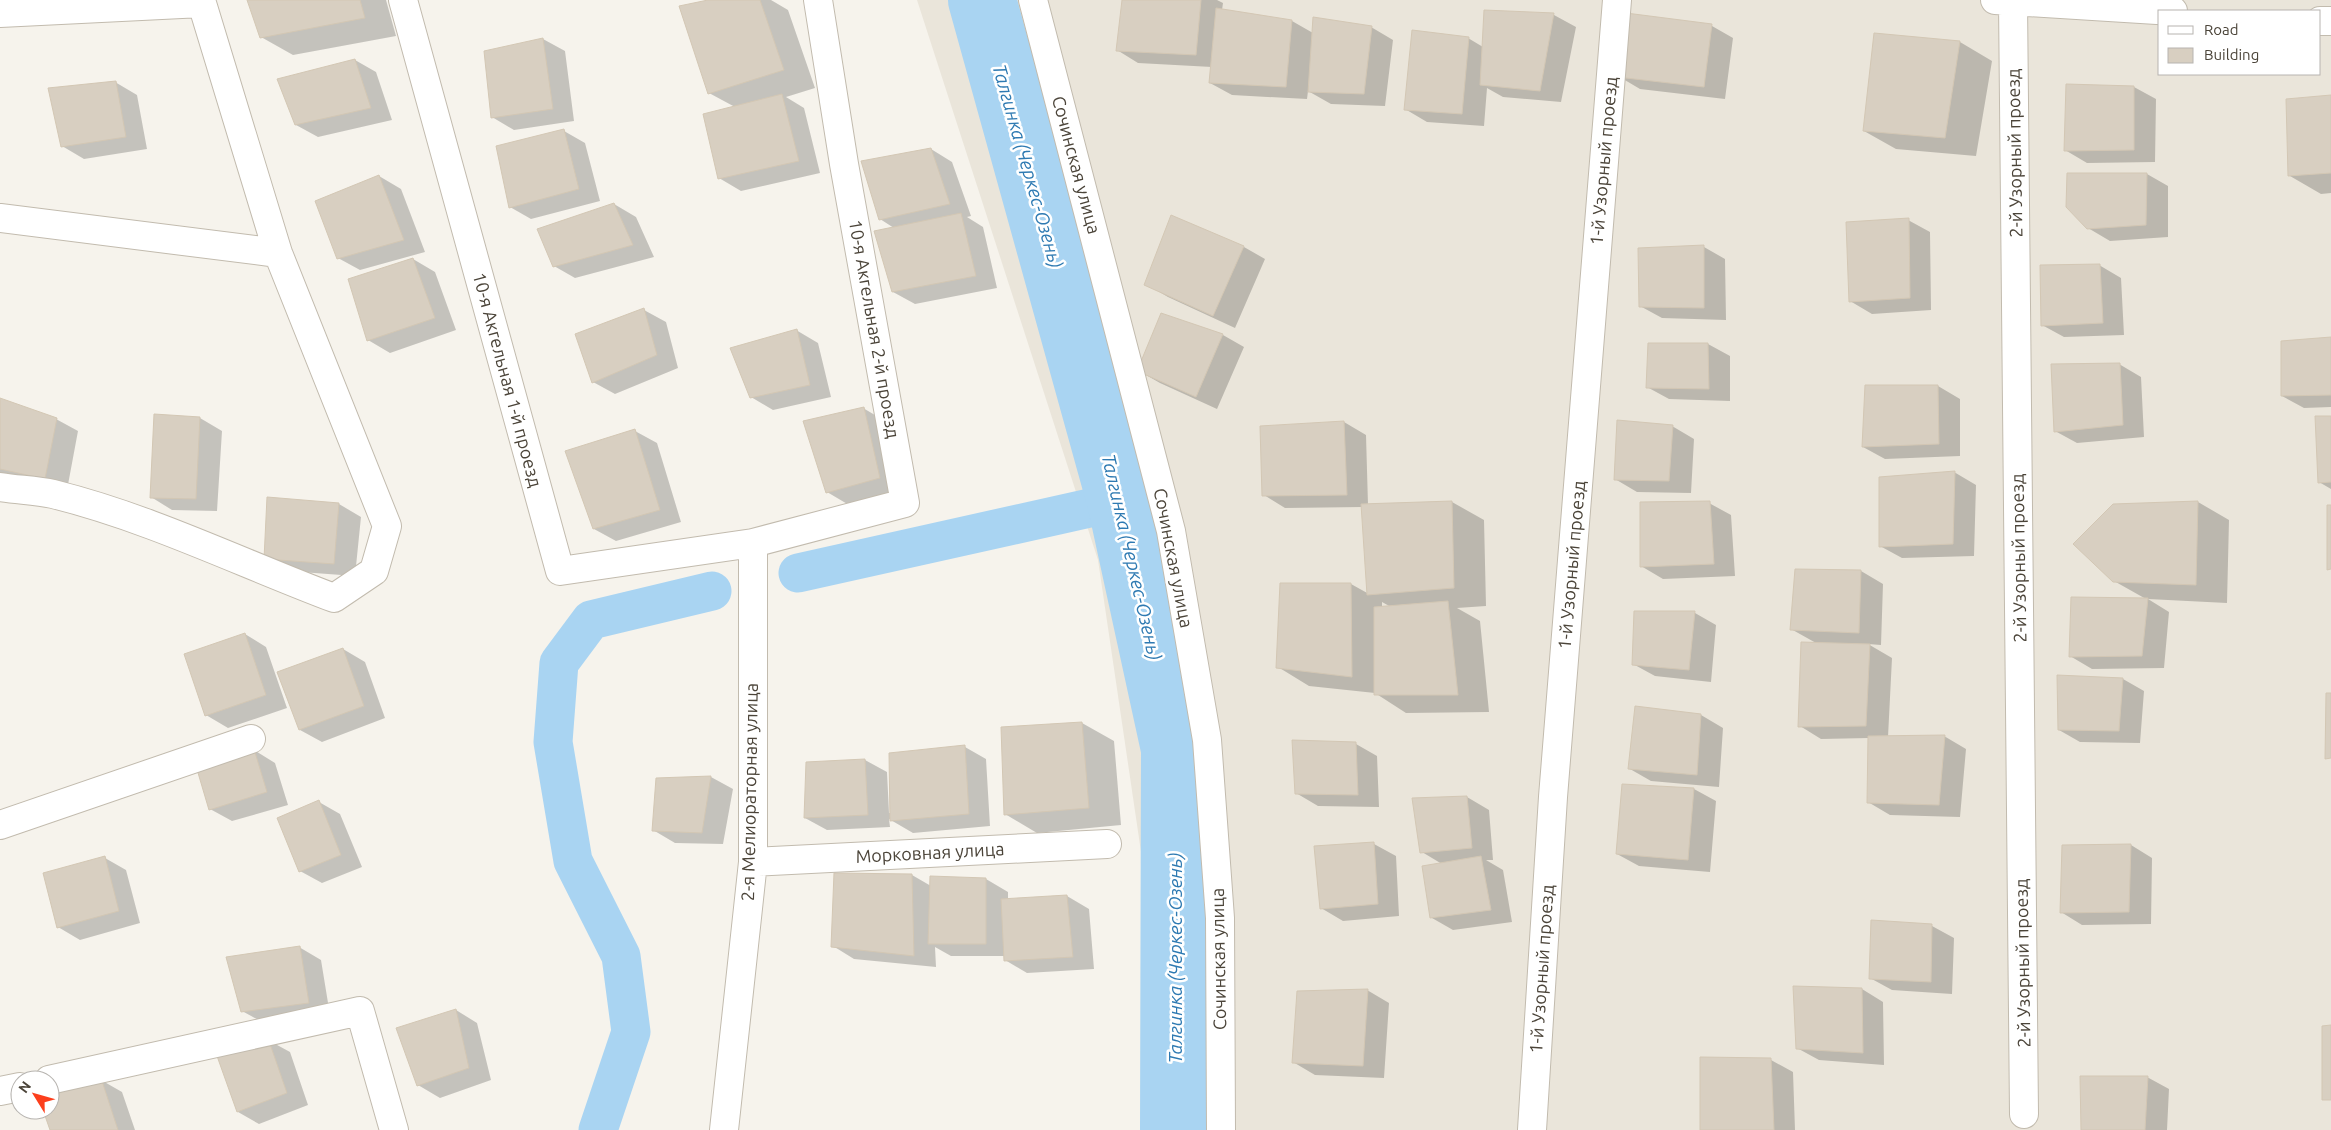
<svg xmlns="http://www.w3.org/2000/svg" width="2331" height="1130" viewBox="0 0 2331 1130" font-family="Ubuntu,sans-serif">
  <rect width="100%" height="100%" fill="#f6f3ec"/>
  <!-- residential -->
  <path fill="#eae5da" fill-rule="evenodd" d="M917,0H2331V1130H1182L1098,560ZM2160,11H2320V74H2160Z"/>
  <!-- shadow -->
  <path fill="#0003" fill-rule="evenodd" d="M248,0H386L396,36L293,55L261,37Z
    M714,0H771L788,10L815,88L786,97L804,108L820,173L741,191L719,178L735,107L709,93Z
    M1124,0H1217L1223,3L1222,10L1292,21L1313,33L1371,27L1393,40L1385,106L1331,104L1308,91L1307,99L1232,95L1210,83L1212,67L1138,63L1117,50Z
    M1485,11L1554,15L1576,27L1561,102L1503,97L1487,88L1484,126L1427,122L1405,109L1468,38L1483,47Z
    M1712,26L1733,38L1725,99L1640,89L1618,76Z
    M1875,34L1960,42L1992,61L1976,156L1896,149L1864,131Z
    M543,39L565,51L574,121L514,130L492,117Z
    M355,60L376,72L392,120L318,137L296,125Z
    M115,82L137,95L147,149L84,159L62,146Z
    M2134,87L2156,99L2155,162L2087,163L2065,150Z
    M2331,96V193L2321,194L2290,176Z
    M564,131L585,143L600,201L531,219L510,207Z
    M931,149L952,162L971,216L967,217L983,227L997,288L915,304L893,292L894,228L880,219Z
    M2147,174L2168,186V237L2110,241L2088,228Z
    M379,176L401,189L425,252L360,270L338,258Z
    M614,204L636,217L654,257L575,278L554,266Z
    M1908,220L1930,232L1931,310L1872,314L1850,301Z
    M1244,247L1265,259L1235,328L1168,297L1146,284Z
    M1704,247L1725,259L1726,320L1662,318L1640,306Z
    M413,259L435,272L456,330L390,353L368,340Z
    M2099,265L2121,278L2124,335L2064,337L2042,325Z
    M644,310L666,322L678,368L615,394L593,382Z
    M796,330L818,343L831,397L773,410L751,397Z
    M1223,335L1244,347L1217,409L1160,383L1139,371Z
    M2331,339V407L2304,408L2282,396Z
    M1708,344L1730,356V401L1669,399L1647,387Z
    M2119,364L2141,377L2144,437L2077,443L2055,431Z
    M1938,386L1960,399V456L1885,459L1863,447Z
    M0,399L56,419L78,431L67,490L0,476Z
    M863,408L885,421L901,490L849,505L827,492Z
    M155,415L200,418L222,431L217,511L172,510L151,497Z
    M2331,417V489L2319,482Z
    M1344,422L1366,435L1368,505L1452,502L1484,520L1486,606L1457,608L1480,621L1489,712L1406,713L1375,693L1309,686L1278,667L1351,584L1369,594L1363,507L1285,508L1264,495L1261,427ZM1382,602L1391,607L1382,608Z
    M1672,426L1694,439L1691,493L1637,492L1615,479Z
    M635,431L657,443L681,522L616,541L594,529Z
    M1954,472L1976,485L1974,556L1902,558L1880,546Z
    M268,498L339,504L361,517L355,576L287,571L265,558Z
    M2198,502L2229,520L2227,603L2148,599L2169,612L2164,668L2092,669L2070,656L2146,599L2114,581Z
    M1709,503L1731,515L1735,576L1663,579L1641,566Z
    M1796,570L1861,571L1883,584L1881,645L1868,644L1892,658L1888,737L1944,736L1966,749L1960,817L1890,815L1868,802L1869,738L1821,739L1800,726L1816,643L1791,629Z
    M1635,613H1695L1716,625L1711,682L1655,676L1633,664Z
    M245,634L266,647L287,708L228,728L206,715Z
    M343,649L365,662L385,718L322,742L300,730Z
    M2123,679L2144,691L2140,743L2080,742L2059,730Z
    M1701,715L1723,728L1719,787L1651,781L1630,769Z
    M1082,723L1114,741L1121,825L1037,833L1005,814Z
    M1356,744L1377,756L1379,807L1318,806L1296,793Z
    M965,747L986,759L990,826L913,833L889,819L890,827L827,830L805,818L808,764L865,760L887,772L889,813H891Z
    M254,750L275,763L288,805L232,821L210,809Z
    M711,777L733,789L723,844L675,843L653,830L657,779Z
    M1623,785L1694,789L1716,801L1710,872L1639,866L1617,854Z
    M1467,797L1489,810L1493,860H1486L1503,870L1512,922L1453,930L1432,918L1442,864L1422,852Z
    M319,802L340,814L362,867L322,883L300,871Z
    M1374,844L1396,856L1399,916L1343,921L1321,908L1315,848Z
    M2131,845L2152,858L2151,924L2082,925L2061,912Z
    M105,858L126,870L140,923L80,940L58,927Z
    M912,875L931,886L986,879L1008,892V900L1067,896L1089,909L1094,969L1027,973L1005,960V956H951L935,947L936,967L854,959L833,946Z
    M1932,926L1954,938L1952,994L1892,990L1870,978Z
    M299,947L321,960L330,1015L264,1023L242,1011Z
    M1862,989L1883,1002L1884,1065L1819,1060L1797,1048Z
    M1367,990L1389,1003L1384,1078L1315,1075L1293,1062Z
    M456,1010L477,1023L491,1080L440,1098L418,1085Z
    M268,1040L290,1052L308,1105L259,1124L238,1112Z
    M1771,1060L1793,1072L1795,1130H1702Z
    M2147,1077L2169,1089L2167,1130H2082Z
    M101,1080L122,1092L135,1130H51L44,1110H50V1097Z"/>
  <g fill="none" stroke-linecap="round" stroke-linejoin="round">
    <!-- canal -->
    <path stroke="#a9d4f2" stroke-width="39" d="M798,573L1121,501
      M598,1130L631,1032L621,956L573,861L553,742L559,663L591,620L712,591"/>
    <!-- river -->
    <path stroke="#a9d4f2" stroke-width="68" d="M982,0L1121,501L1175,749L1174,1130"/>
  </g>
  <!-- building -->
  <path fill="#d8cfc1" stroke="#d3c7b4" d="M247,0H360L365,18L260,38Z
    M708,0H760L784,70L708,94L679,6Z
    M1122,0H1201L1196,55L1116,51Z
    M1216,8L1292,20L1286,87L1209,83Z
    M1484,10L1554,13L1540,91L1480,85Z
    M1626,13L1712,24L1704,87L1617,77Z
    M1313,17L1372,26L1364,94L1308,92Z
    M1412,30L1469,37L1462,114L1404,110Z
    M1874,33L1960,41L1945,138L1863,131Z
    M543,38L553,109L491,118L484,51Z
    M355,59L371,108L295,125L277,79Z
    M116,81L126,137L61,147L48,88Z
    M2066,84L2134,86V150L2064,151Z
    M782,94L799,161L718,179L703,114Z
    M2331,95V173L2288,176L2286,99Z
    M564,129L579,189L509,208L496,146Z
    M931,148L950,204L879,220L861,161Z
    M2067,173H2147L2146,225L2087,229L2066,207Z
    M379,175L404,240L337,259L315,201Z
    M614,203L633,245L553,267L537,229Z
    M961,213L976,276L892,292L874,231Z
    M1171,215L1244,246L1213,316L1144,285Z
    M1909,218L1910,298L1849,302L1846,222Z
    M1704,245V308L1639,307L1638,248Z
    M413,258L435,318L367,341L348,279Z
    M2100,264L2103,323L2041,326L2040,265Z
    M644,308L657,355L592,383L575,334Z
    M1161,313L1223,334L1196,397L1137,371Z
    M797,329L810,385L750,398L730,348Z
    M2331,337V395L2281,396V341Z
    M1648,343H1708L1709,389L1646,388Z
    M2120,363L2123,425L2054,432L2051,364Z
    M1865,385H1938L1939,444L1862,447Z
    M0,398L57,418L45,479L0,469Z
    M864,407L880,478L826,493L803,421Z
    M154,414L200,417L196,499L150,498Z
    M2315,416H2331V482L2318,483Z
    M1617,420L1673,425L1669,481L1614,480Z
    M1344,421L1347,495L1262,496L1260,426Z
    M635,429L660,510L593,529L565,451Z
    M1955,471L1953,544L1879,547V477Z
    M267,497L339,503L334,564L264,559Z
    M1452,501L1454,588L1367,595L1361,504Z
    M1710,501L1714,564L1640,567V502Z
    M2198,501L2196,585L2113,582L2073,544L2113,504Z
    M2327,505H2331V569L2327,570Z
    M1795,569L1861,570L1859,633L1790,630Z
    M1280,583H1351L1352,677L1276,668Z
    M2071,597L2148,598L2142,656L2069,657Z
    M1448,601L1458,695H1374V607Z
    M1634,611H1695L1689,670L1632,665Z
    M245,633L266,695L205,716L184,654Z
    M1801,642L1870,644L1866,726L1798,727Z
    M343,648L364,706L299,730L277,672Z
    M2057,675L2123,678L2119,731L2058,730Z
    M2326,693H2331V758L2325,759Z
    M1635,706L1701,714L1697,775L1628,769Z
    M1082,722L1089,808L1004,815L1001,727Z
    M1945,735L1939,805L1867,803L1868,736Z
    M1292,740L1356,742L1358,795L1295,794Z
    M965,745L969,814L890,821L889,753Z
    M254,749L267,792L209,810L196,766Z
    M865,759L868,815L804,818L806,762Z
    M711,776L702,833L652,831L656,778Z
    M1622,784L1694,788L1688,860L1616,854Z
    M1467,796L1472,848L1420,853L1412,798Z
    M319,800L341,855L299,872L277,818Z
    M1374,842L1378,904L1320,909L1314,846Z
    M2131,844L2129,912L2060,913L2062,845Z
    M105,856L119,911L57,928L43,873Z
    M1481,856L1491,910L1430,918L1422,866Z
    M834,873L912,874L914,956L831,947Z
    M930,876L986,878V944H928Z
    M1067,895L1073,957L1004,961L1001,899Z
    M1871,920L1932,924L1931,982L1869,979Z
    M300,946L309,1003L241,1012L226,957Z
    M1793,986L1862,988L1863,1053L1796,1049Z
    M1368,989L1363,1066L1292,1063L1297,991Z
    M456,1009L469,1068L417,1086L396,1028Z
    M2331,1025V1100H2322V1026Z
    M268,1038L287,1093L237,1112L217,1056Z
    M1700,1057L1771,1058L1774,1130H1700Z
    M2080,1076H2148L2145,1130H2081Z
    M101,1078L118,1130H50L43,1110H50V1096Z"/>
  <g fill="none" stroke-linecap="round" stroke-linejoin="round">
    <!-- minor casing -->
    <g stroke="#c2bbae" stroke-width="30">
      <path id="minor" d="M403,0L560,571L753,543L905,503L844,164L818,0
        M1033,0L1171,531L1207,740L1220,918L1221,1130
        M1995,0L2173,11
        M2013,1L2024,1114
        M0,13L202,3
        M2320,21H2331
        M0,218L278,253
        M0,487C17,490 36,490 53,494C150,518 241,563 334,598L374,571L387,526L278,253L201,0
        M0,825L251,739
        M753,862L1107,844
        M49,1080L360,1011L394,1130
        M0,1091L20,1087
        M724,1130L753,862V543
        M1532,1130L1553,797L1617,0"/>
    </g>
    <!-- minor -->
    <use href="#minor" stroke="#fff" stroke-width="28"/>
  </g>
  <g text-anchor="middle" stroke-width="5" stroke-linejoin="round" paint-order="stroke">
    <!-- street labels -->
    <g font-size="18" fill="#4b4439" stroke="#fff">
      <text transform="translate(2015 153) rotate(-91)" y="6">2-й Узорный проезд</text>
      <text transform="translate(1604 161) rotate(-85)" y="6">1-й Узорный проезд</text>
      <text transform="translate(1076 165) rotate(75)" y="6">Сочинская улица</text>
      <text transform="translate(874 329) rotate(80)" y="6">10-я Акгельная 2-й проезд</text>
      <text transform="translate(507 380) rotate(75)" y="6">10-я Акгельная 1-й проезд</text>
      <text transform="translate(1173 558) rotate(79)" y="6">Сочинская улица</text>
      <text transform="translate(2019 558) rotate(-91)" y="6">2-й Узорный проезд</text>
      <text transform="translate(1572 565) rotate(-85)" y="6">1-й Узорный проезд</text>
      <text transform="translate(750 792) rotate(-89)" y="6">2-я Мелиораторная улица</text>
      <text transform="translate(930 853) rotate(-3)" y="6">Морковная улица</text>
      <text transform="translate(1219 959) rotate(-91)" y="6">Сочинская улица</text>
      <text transform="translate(2023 963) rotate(-91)" y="6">2-й Узорный проезд</text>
      <text transform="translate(1542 969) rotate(-86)" y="6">1-й Узорный проезд</text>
    </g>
    <!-- water labels -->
    <g font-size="19" font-style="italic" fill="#2e7ab2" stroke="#fff">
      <text transform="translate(1028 166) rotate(74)" y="7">Талгинка (Черкес-Озень)</text>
      <text transform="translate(1132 557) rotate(77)" y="7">Талгинка (Черкес-Озень)</text>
      <text transform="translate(1175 958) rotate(-90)" y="7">Талгинка (Черкес-Озень)</text>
    </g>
  </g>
  <!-- legend -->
  <rect x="2158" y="10" width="162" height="65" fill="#ffffff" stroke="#b7b4b0"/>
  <rect x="2168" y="26" width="25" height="8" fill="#ffffff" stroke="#b7b4b0"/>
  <text x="2204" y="35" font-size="15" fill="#4b4439">Road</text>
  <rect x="2168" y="48" width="25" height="15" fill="#d8cfc1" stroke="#b7b4b0"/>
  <text x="2204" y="60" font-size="15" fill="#4b4439">Building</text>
  <!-- north arrow -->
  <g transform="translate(35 1095) rotate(307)"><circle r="24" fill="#ffffff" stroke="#b7b4b0"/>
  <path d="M0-4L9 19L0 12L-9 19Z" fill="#fc3f1d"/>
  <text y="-8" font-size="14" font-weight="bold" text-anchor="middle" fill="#4b4439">N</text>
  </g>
</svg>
